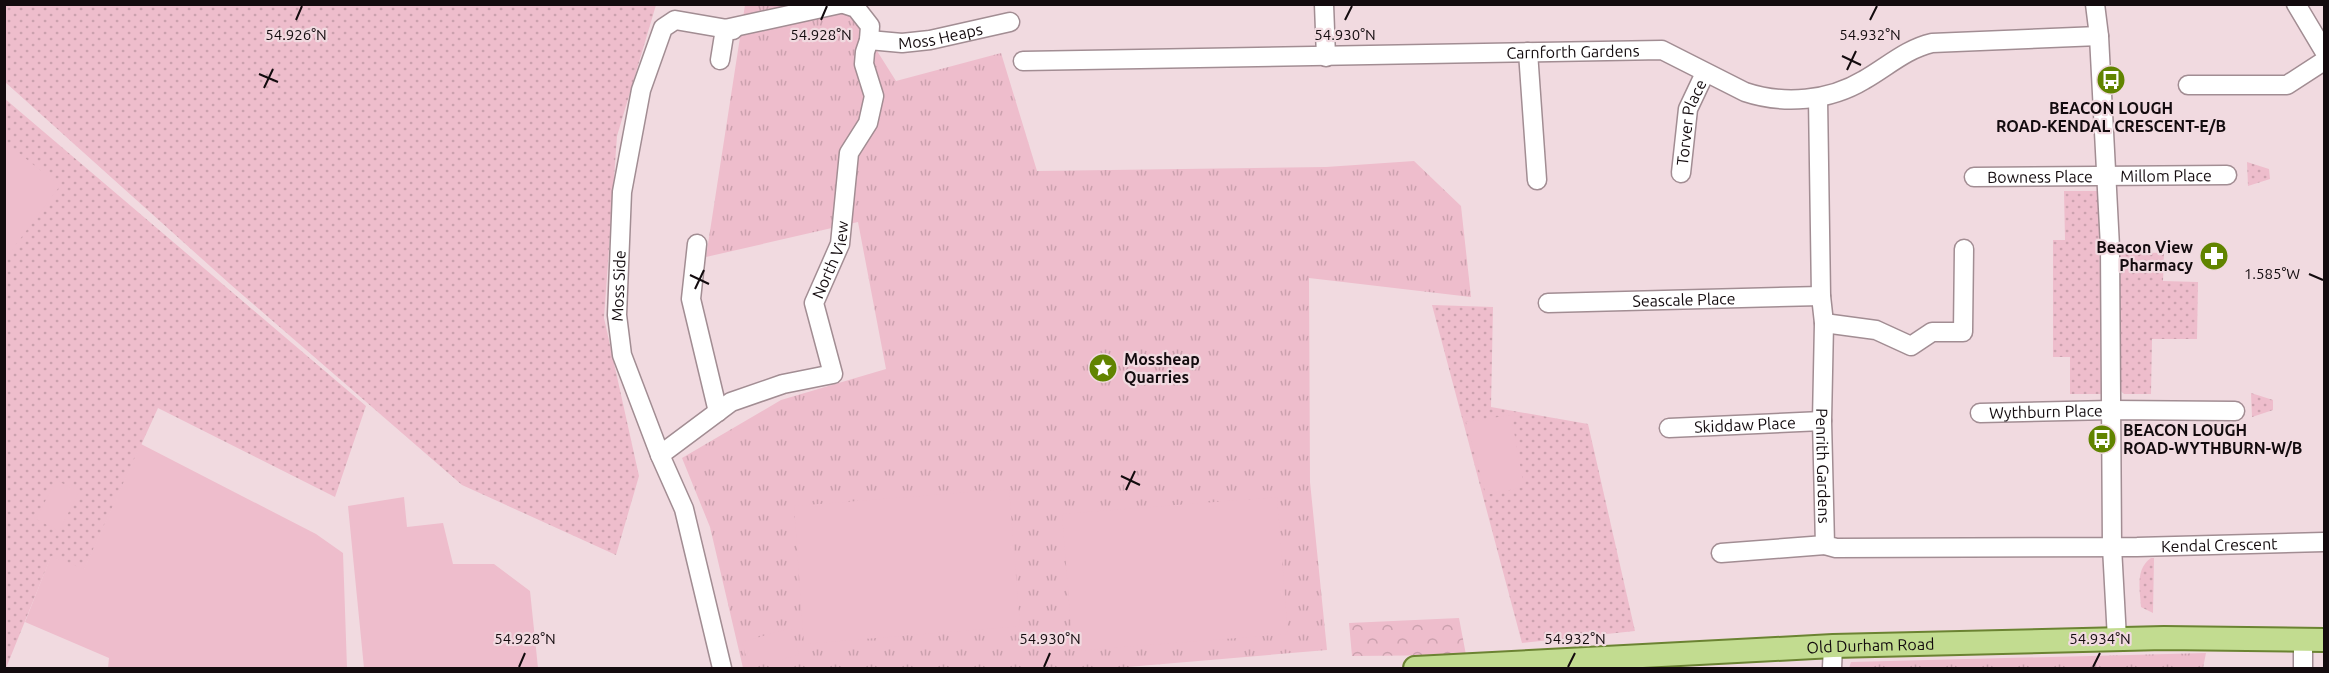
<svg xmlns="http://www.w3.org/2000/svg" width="2329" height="673" viewBox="0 0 2329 673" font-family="Ubuntu,sans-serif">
  <defs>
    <pattern id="grass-dots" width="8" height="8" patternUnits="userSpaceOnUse" patternTransform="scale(1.5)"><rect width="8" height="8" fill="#eebdcc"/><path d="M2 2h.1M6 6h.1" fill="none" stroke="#cba1ae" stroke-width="1.8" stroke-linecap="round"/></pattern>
    <pattern id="forest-crowns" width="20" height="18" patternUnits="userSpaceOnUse" patternTransform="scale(1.5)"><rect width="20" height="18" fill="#eebdcc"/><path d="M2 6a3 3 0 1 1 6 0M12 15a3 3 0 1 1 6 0" fill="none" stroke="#cba1ae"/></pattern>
    <pattern id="park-tufts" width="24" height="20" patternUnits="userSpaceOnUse" patternTransform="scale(1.5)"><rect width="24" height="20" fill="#eebdcc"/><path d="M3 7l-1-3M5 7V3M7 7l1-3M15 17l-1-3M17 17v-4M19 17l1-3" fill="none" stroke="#cba1ae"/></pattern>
  </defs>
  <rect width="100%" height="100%" fill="#f1dae0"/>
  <!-- grass -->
  <path fill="url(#grass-dots)" d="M5,4L656,5L617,136L604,318L639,476L616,555L462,485L230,284L5,82Z
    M4,98L366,406L335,497L158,408L84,570L51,557L6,668H4Z
    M2247,162L2269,169L2270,179L2248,186Z
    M2064,191H2098L2103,394H2070V357H2053V240H2065Z
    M2117,252L2164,253L2163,281L2198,282L2197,339H2152L2151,394H2124L2121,391Z
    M1432,305L1493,307L1491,407L1588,424L1635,631L1522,643Z
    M2251,393L2273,400V410L2252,417Z
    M2151,558H2154L2153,613L2141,607C2140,590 2135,569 2151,558Z"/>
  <!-- forest -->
  <path fill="url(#forest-crowns)" d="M1459,618L1466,655L1352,656L1349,623Z"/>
  <!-- park -->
  <path fill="url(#park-tufts)" d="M745,5H848L896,81L1001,53L1037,171L1326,167L1414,161L1461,206L1471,297L1309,278L1310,482L1327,650L1116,668H743L710,527L682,458L781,400L886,369L858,222L706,257Z
    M2206,653L2203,668H1849L1851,662Z"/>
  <!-- garden -->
  <path fill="#eebdcc" d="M5,142L60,186L5,259Z
    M1511,415L1524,487L1486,495L1466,422Z
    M141,444L316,534L343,553L347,668H108L109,658L25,622L51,556L84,569Z
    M56,480L79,492L59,531L36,519Z
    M1009,489L1020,626L804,644L794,506Z
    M404,497L407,527L443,523L453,564H494L530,591L538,668H364L348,506Z
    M1277,497L1288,634L1073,651L1062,514Z
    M791,628L799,655L749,667L742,642Z"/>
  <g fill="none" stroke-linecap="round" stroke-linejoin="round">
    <!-- minor casing -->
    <g stroke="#a28d93" stroke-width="21">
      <g id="minor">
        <path d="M1324,4L1326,57"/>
        <path d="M2095,4L2099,36L2110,247L2112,547L2117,639"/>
        <path d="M2296,4L2324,51"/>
        <path id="s1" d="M869,40L902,43L930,40L1010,22"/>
        <path d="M1528,52L1537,180"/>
        <path d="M720,60L725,29L840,4"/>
        <path id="s2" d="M1023,61L1662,50L1745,92C1784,105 1829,101 1864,80C1887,67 1906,49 1932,43L2099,36"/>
        <path d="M2188,85H2287L2324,61"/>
        <path id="s3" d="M1818,98L1821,296L1824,323L1822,421L1825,545L1836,548L2137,547L2324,542"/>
        <path id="s4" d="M1681,173L1688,109L1705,73"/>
        <path id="s5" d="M1974,177L2227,175"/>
        <path d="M697,244L691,299L718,412"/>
        <path id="s6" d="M1548,303L1821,296"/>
        <path d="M1824,323L1876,330L1911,346L1932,332H1963L1964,249"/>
        <path id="s7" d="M1980,413L2111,410L2235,411"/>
        <path id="s8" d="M1669,428L1822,421"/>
        <path id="s9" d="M660,455L731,402L783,384L833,374L814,303L840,244L849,153L868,123L874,96L864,64L865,52L869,40L870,26L856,8L844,4"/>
        <path d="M1721,553L1825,545"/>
        <path d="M2303,641V668"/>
        <path id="s10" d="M722,668L684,509L660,455L622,355L617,315L622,192L641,90L663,28L675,20L733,30"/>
        <path d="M1832,668L1833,646"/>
      </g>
    </g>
    <!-- major casing -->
    <g stroke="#6b8332" stroke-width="26">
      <g id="major">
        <path id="s11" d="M1415,668L1833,646L2164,638L2324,640"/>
      </g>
    </g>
    <!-- minor -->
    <use href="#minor" stroke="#fff" stroke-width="18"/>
    <!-- major -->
    <use href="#major" stroke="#c2dc90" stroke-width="22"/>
  </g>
  <!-- ticks -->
  <path fill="none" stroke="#130b0e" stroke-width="2" d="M296,20L302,6M821,20L827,6M1345,20L1352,6M1870,20L1877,6M1842,56L1861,65M1847,70L1856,51M259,74L278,82M264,88L273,69M2309,274L2323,280M690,275L709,284M695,289L704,270M1121,476L1140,485M1126,490L1135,471M519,667L525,653M1044,667L1050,653M1568,667L1575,653M2093,667L2100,653"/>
  <!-- icons -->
  <defs>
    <g id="bus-disc" transform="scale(1.5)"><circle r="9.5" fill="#618400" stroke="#f1dae0"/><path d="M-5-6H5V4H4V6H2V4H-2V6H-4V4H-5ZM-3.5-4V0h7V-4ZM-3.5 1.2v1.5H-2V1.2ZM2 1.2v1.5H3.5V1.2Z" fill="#fff"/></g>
    <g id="pharmacy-disc" transform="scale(1.5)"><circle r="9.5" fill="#618400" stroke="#f1dae0"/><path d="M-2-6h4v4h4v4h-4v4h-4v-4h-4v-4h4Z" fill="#fff"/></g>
    <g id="sight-disc" transform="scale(1.5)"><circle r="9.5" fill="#618400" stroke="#f1dae0"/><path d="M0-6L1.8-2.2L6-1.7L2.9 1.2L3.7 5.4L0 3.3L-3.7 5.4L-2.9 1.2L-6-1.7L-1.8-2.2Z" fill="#fff"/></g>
  </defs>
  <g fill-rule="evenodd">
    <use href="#bus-disc" x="2111" y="80"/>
    <use href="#pharmacy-disc" x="2214" y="256"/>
    <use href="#sight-disc" x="1103" y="368"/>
    <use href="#bus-disc" x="2102" y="439"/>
  </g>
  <g text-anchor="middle" stroke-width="4.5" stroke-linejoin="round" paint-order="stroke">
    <!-- street labels -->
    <g font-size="16" fill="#130b0e" stroke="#f1dae0">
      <text dy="6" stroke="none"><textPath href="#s1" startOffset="72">Moss Heaps</textPath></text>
      <text dy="6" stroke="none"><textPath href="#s2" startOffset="550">Carnforth Gardens</textPath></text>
      <text dy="6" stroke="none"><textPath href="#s4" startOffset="52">Torver Place</textPath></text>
      <text dy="6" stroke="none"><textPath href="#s5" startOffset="192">Millom Place</textPath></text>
      <text dy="6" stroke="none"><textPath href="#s5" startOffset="66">Bowness Place</textPath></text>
      <text dy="6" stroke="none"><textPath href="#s9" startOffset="315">North View</textPath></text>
      <text dy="6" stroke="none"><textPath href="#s10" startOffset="399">Moss Side</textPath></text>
      <text dy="6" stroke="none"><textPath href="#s6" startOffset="136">Seascale Place</textPath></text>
      <text dy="6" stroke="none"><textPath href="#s7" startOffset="66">Wythburn Place</textPath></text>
      <text dy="6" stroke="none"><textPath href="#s8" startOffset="76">Skiddaw Place</textPath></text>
      <text dy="6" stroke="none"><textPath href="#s3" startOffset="368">Penrith Gardens</textPath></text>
      <text dy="6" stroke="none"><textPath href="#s3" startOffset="842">Kendal Crescent</textPath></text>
      <text dy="6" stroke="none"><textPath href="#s11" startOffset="456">Old Durham Road</textPath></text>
    </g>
    <!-- poi labels -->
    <g font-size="16" font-weight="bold" fill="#130b0e" stroke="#f1dae0" text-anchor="start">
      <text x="2111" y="114" text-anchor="middle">BEACON LOUGH<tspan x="2111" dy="18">ROAD-KENDAL CRESCENT-E/B</tspan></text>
      <text x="2193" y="253" text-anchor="end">Beacon View<tspan x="2193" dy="18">Pharmacy</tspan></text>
      <text x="1124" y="365">Mossheap<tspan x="1124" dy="18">Quarries</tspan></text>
      <text x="2123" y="436">BEACON LOUGH<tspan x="2123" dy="18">ROAD-WYTHBURN-W/B</tspan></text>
    </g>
  </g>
  <g font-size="15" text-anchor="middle" fill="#130b0e" stroke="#f1dae0" stroke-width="4.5" stroke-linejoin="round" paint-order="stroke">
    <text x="296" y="40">54.926°N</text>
    <text x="821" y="40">54.928°N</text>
    <text x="1345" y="40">54.930°N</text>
    <text x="1870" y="40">54.932°N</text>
    <text x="2272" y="279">1.585°W</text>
    <text x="525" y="644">54.928°N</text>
    <text x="1050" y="644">54.930°N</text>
    <text x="1575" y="644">54.932°N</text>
    <text x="2100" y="644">54.934°N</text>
  </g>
  <!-- border -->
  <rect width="2329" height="673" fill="none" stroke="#130b0e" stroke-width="12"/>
</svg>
